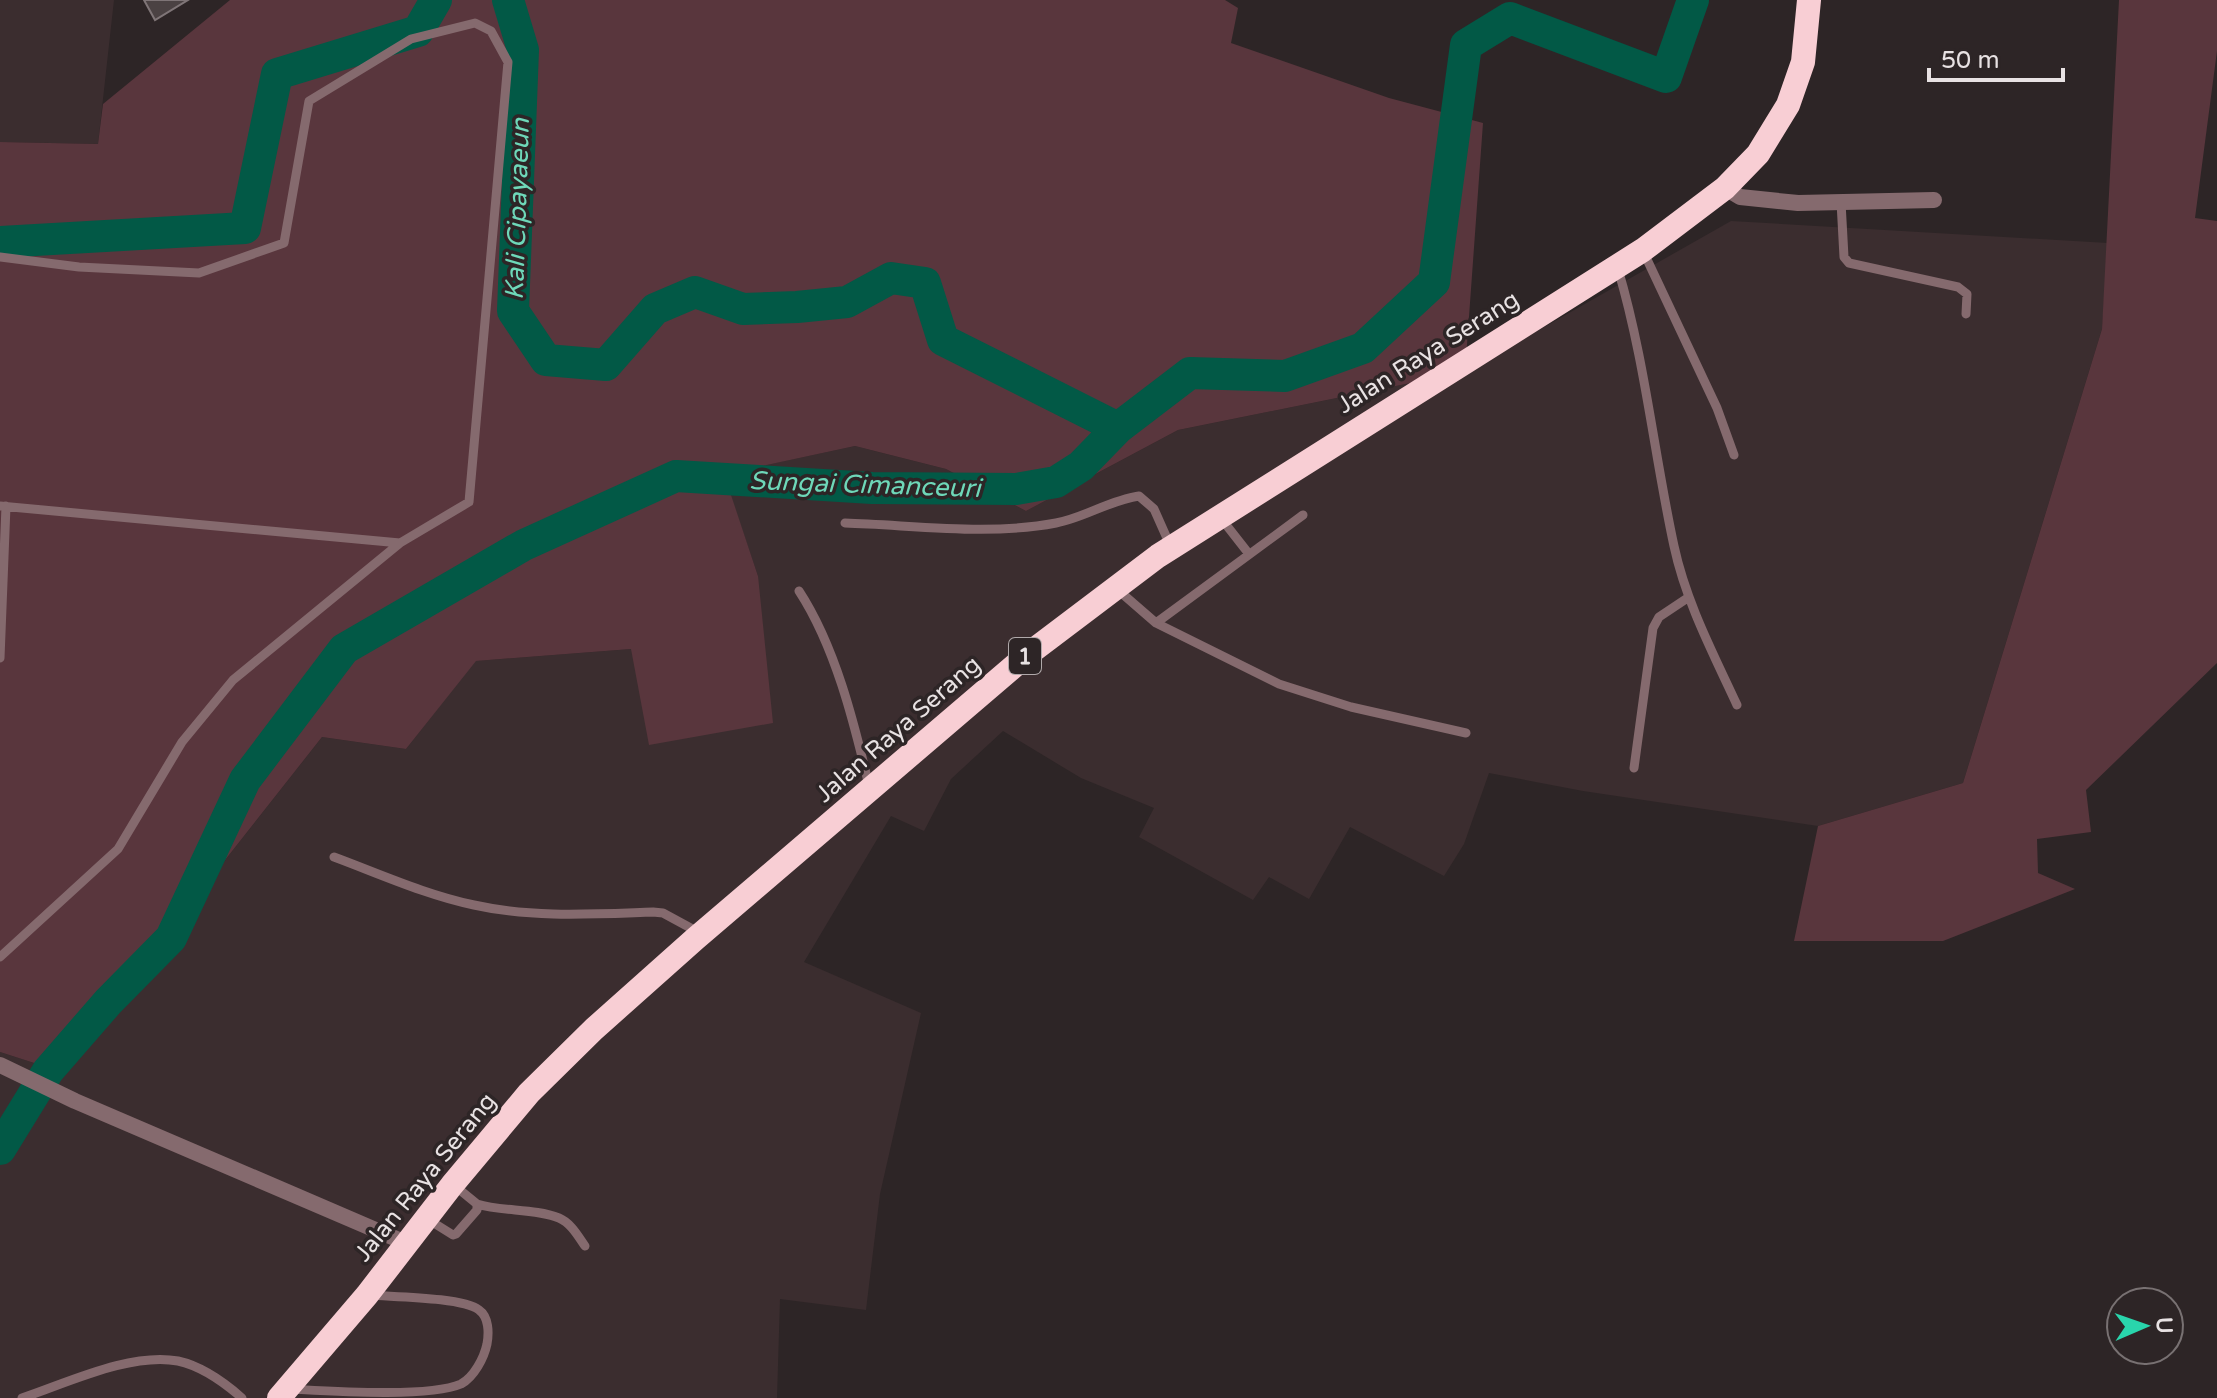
<svg xmlns="http://www.w3.org/2000/svg" width="2217" height="1398" viewBox="0 0 2217 1398" font-family="'Varela Round',sans-serif">
  <rect width="100%" height="100%" fill="#2d2526"/>
  <!-- built -->
  <path fill="#3b2d2f" d="M0,0H114L98,144L0,142Z
    M1731,221L2108,243L2102,329L1963,783L1818,826L1583,791L1489,773L1464,844L1444,876L1350,827L1309,899L1269,877L1253,900L1139,837L1154,808L1081,778L1003,731L951,779L924,831L891,816L804,962L921,1013L880,1194L866,1310L780,1299L777,1398H0V1052L59,1071L322,737L406,749L475,661L631,649L758,576L723,474L855,446L946,469L1026,511L1178,430L1465,372Z"/>
  <!-- green -->
  <path fill="#59363d" d="M230,0H1225L1238,8L1231,43L1389,98L1483,123L1465,372L1178,430L1026,511L946,469L855,446L724,474L758,576L773,723L649,745L631,649L476,661L406,749L322,737L59,1071L0,1052V142L98,144L103,104Z
    M2119,0H2217V51L2195,218L2217,221V663L2086,790L2091,832L2037,839L2038,873L2075,889L1943,941H1794L1818,826L1963,783L2102,329Z"/>
  <g fill="none" stroke-linecap="round" stroke-linejoin="round">
    <!-- river -->
    <path stroke="#025946" stroke-width="32" d="M508,0L523,50L513,311L546,360L606,365L655,309L695,292L743,309L797,307L847,302L891,278L925,283L943,340L1118,428
      M0,242L245,228L277,74L418,31L436,0
      M0,1149L48,1071L108,1002L171,938L245,780L344,649L524,545L676,476L872,488L1016,489L1056,482L1081,466L1118,428L1190,373L1285,376L1363,348L1434,282L1466,45L1510,18L1666,77L1693,0"/>
  </g>
  <!-- building -->
  <path fill="#4b4243" stroke="#7f7577" stroke-width="2" d="M144,0H188L155,20Z"/>
  <g fill="none" stroke-linecap="round" stroke-linejoin="round">
    <!-- lane -->
    <path stroke="#856a6e" stroke-width="9" d="M1841,202L1844,257L1849,263L1958,287L1967,294L1966,314
      M1644,253L1717,408L1734,455
      M0,257L79,267L199,273L284,243L309,101L411,39L475,23L491,31L508,62L469,502L400,543
      M1618,269C1645,360 1654,454 1674,546C1686,602 1713,653 1737,705
      M0,506L400,543L233,680L182,742L118,849L0,957
      M1220,517L1249,554
      M845,523C913,525 989,536 1056,523C1084,518 1110,500 1139,496L1154,509L1170,545
      M1118,590L1156,623L1279,684L1351,707L1466,733
      M799,591C835,646 854,722 869,786
      M1156,623L1303,515
      M0,658L6,506
      M1634,768L1653,628L1659,617L1689,597
      M334,857C380,874 426,895 474,905C532,918 593,914 653,912L663,913L698,932
      M455,1186L477,1204
      M429,1220L453,1235L456,1234L477,1210V1204C503,1212 534,1208 559,1218C571,1223 578,1236 585,1246
      M290,1389C329,1391 429,1398 461,1384C474,1377 484,1358 487,1344C489,1333 489,1317 479,1310C462,1297 393,1297 370,1295
      M22,1398C67,1383 131,1352 178,1361C201,1366 225,1383 242,1398"/>
    <!-- street -->
    <path stroke="#856a6e" stroke-width="16" d="M1725,188L1740,197L1798,203L1934,200
      M0,1065L75,1101L406,1243"/>
    <!-- highway -->
    <path stroke="#f8ced4" stroke-width="24" d="M279,1398L367,1295L452,1185L529,1093L594,1029L695,939L1027,655L1158,556L1643,250L1725,188L1758,154L1788,105L1803,62L1809,0"/>
  </g>
  <g text-anchor="middle" stroke-width="7" stroke-linejoin="round" paint-order="stroke">
    <!-- shield labels -->
    <rect fill="#2d2526" stroke="#b0a9aa" stroke-width="2" x="1009" y="638" width="32" height="36" rx="6"/>
    <g font-size="22" font-weight="bold" fill="#e8e2e3">
      <text x="1025" y="664">1</text>
    </g>
    <!-- street labels -->
    <g font-size="24" fill="#e8e2e3" stroke="#2d2526">
      <text transform="translate(1428 352) rotate(-32)" y="8">Jalan Raya Serang</text>
      <text transform="translate(898 729) rotate(-41)" y="8">Jalan Raya Serang</text>
      <text transform="translate(425 1177) rotate(-51)" y="8">Jalan Raya Serang</text>
    </g>
    <!-- water labels -->
    <g font-size="26" font-style="italic" fill="#6ed8b9" stroke="#2d2526">
      <text transform="translate(517 209) rotate(-88)" y="9">Kali Cipayaeun</text>
      <text transform="translate(865 484) rotate(2)" y="9">Sungai Cimanceuri</text>
    </g>
  </g>
  <!-- north arrow -->
  <g transform="translate(2145 1326) rotate(88)"><circle r="38" fill="#2d2526" stroke="#787172" stroke-width="2"/>
  <path d="M0-6L14 30L0 20L-14 30Z" fill="#29d5ac"/>
  <text y="-12" font-size="22" font-weight="bold" text-anchor="middle" fill="#e8e2e3">U</text>
  </g>
  <!-- scale -->
  <path d="M1929 68v12h134v-12" fill="none" stroke="#e8e2e3" stroke-width="4"/>
  <text x="1941" y="68" font-size="24" fill="#e8e2e3" stroke="#2d2526" stroke-width="6" paint-order="stroke">50 m</text>
</svg>
